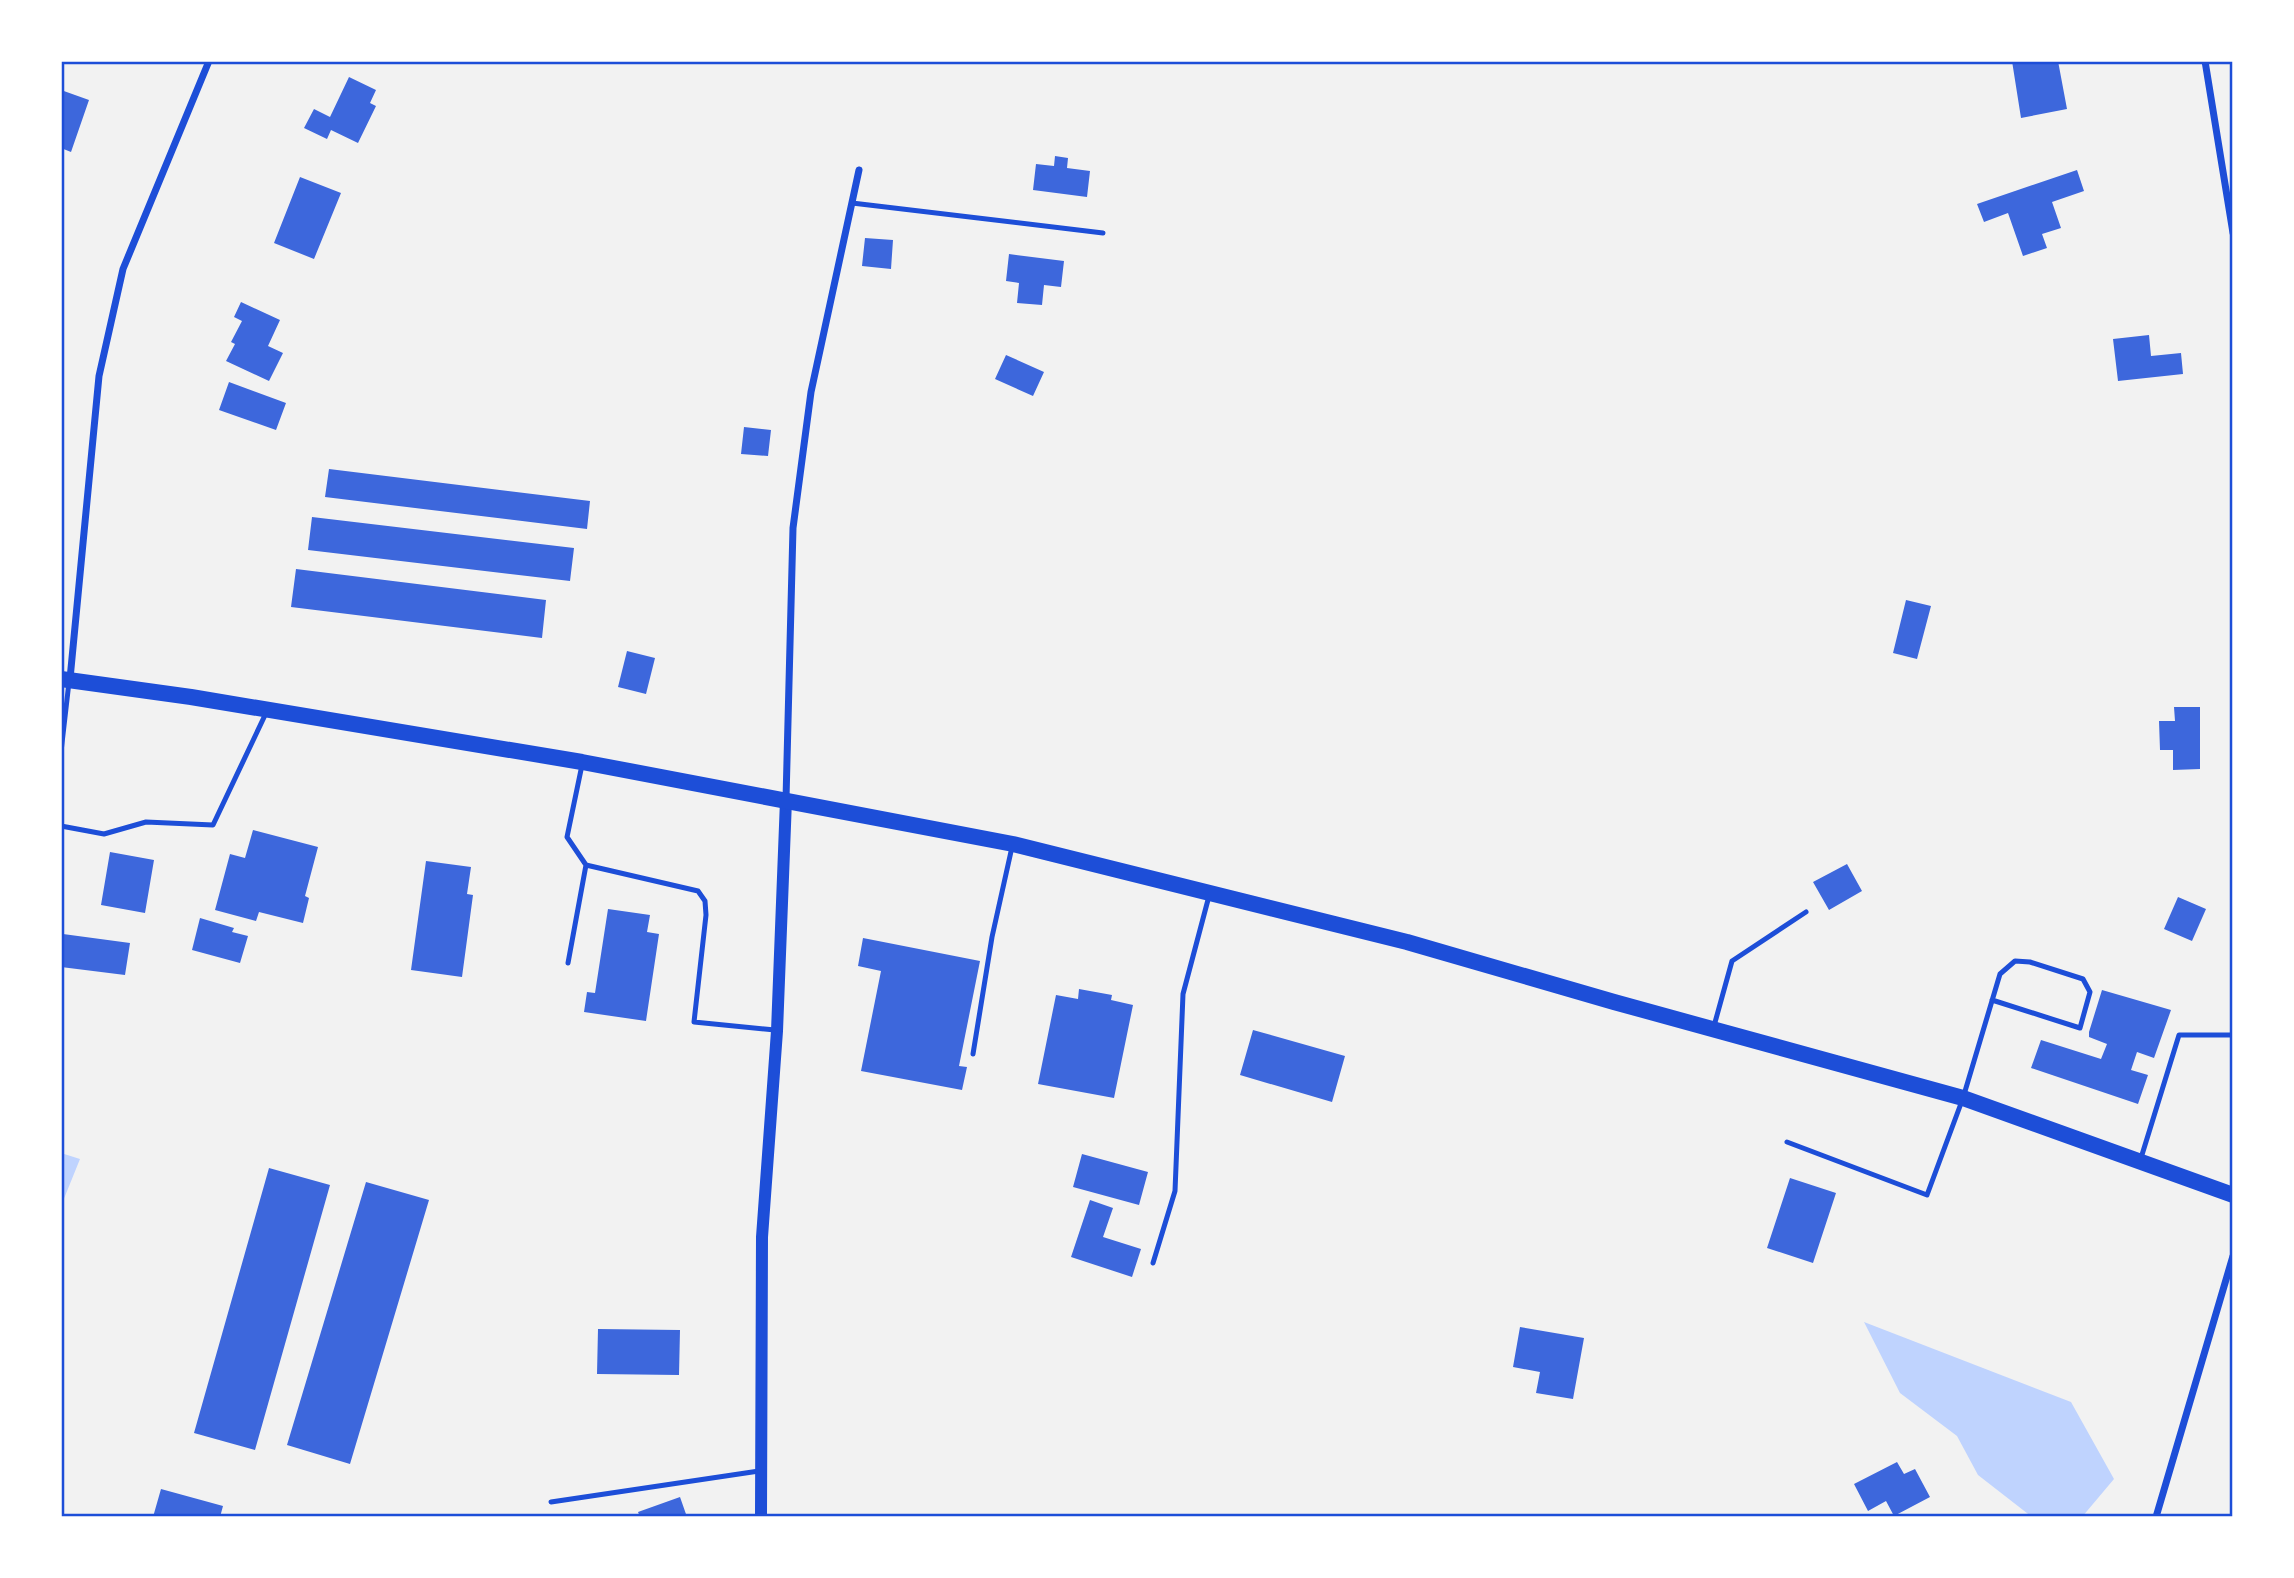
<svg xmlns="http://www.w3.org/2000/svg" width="2294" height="1578" viewBox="0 0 2294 1578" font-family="Karla,sans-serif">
  <rect width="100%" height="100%" fill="#f2f2f2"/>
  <!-- water -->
  <path fill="#bfd3fe" d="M61,1153L80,1159L61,1206Z
    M1864,1322L2071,1402L2114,1479L2082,1517H2032L1978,1475L1957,1436L1900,1393Z"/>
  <!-- building -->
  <path fill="#3d67dc" d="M2012,61H2058L2067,109L2021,118Z
    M349,77L376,90L370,103L376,106L358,143L331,130L327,139L304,128L314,109L330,117Z
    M61,90L89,100L71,152L61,148Z
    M1055,156L1068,158L1067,168L1090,171L1087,197L1033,190L1036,164L1054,166Z
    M2077,170L2084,191L2052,202L2061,228L2042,234L2047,248L2023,256L2008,213L1984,222L1977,204Z
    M300,177L341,193L314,259L274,243Z
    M865,238L893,240L891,269L862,266Z
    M1009,254L1064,261L1061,287L1044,285L1042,305L1017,303L1019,283L1006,281Z
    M241,302L280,320L268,346L283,353L269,381L226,361L235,344L231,342L242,321L234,317Z
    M2149,335L2151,356L2181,353L2183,374L2118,381L2113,339Z
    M1006,355L1044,372L1033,396L995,379Z
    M229,382L286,403L276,430L219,410Z
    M744,427L771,430L768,456L741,454Z
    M329,469L590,501L587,529L325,497Z
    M312,517L574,548L570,581L308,550Z
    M296,569L546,600L542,638L291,607Z
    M1906,600L1931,606L1917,659L1893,653Z
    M627,651L655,658L646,694L618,687Z
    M2174,707H2200V769L2173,770V750H2160L2159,721H2175Z
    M253,830L318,847L305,896L309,898L303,923L259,912L256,921L215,910L230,854L245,858Z
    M110,852L154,860L145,913L101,905Z
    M426,861L471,867L467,894L473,895L462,977L411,970Z
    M1847,864L1862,891L1829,910L1813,882Z
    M2178,897L2206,909L2192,941L2164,929Z
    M608,909L650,915L647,932L659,934L646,1021L584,1012L587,992L595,993Z
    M200,918L234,928L232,932L248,936L240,963L192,950Z
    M63,934L130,943L125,975L61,967Z
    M863,938L980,961L959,1066L967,1067L962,1090L861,1071L881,971L858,966Z
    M1079,989L1112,995L1111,1000L1133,1005L1114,1098L1038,1084L1056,995L1078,999Z
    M2102,990L2171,1010L2154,1058L2137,1052L2131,1070L2148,1075L2138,1104L2031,1068L2041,1040L2101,1059L2107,1044L2089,1037V1032Z
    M1253,1030L1345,1056L1332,1102L1240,1075Z
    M1082,1154L1148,1172L1139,1205L1073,1187Z
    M269,1168L330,1185L255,1450L194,1433Z
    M1790,1178L1836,1193L1813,1263L1767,1248Z
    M366,1182L429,1200L350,1464L287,1445Z
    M1090,1200L1113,1208L1103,1237L1141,1249L1132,1277L1071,1257Z
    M1520,1327L1584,1338L1573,1399L1536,1393L1540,1372L1513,1367Z
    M598,1329L680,1330L679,1375L597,1374Z
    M1897,1462L1904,1474L1915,1469L1930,1497L1894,1516L1886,1501L1868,1511L1854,1484Z
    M161,1489L223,1506L220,1517H153Z
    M680,1497L687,1517H640L638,1512Z"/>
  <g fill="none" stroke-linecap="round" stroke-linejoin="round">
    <!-- service -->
    <path stroke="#1d4ed8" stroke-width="5" d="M852,203L1103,233
      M61,752L69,682
      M582,765L567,837L586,865L698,891L705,901L706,915L694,1022L775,1030
      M61,826L104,834L146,822L213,825L267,711
      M568,963L586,865
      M1714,1026L1732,961L1806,912
      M973,1054L992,937L1012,847
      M1787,1142L1927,1195L1963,1098L2000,974L2015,961L2030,962L2083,979L2090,992L2080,1028L1992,1000
      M2141,1158L2179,1035H2233
      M1153,1263L1175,1191L1183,994L1209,896
      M551,1502L759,1471"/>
    <!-- minor -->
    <path stroke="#1d4ed8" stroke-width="7" d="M2205,61L2233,233
      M70,679L99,376L123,269L209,61
      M786,799L793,528L811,392L859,170
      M2156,1517L2233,1256"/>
    <!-- tertiary -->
    <path stroke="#1d4ed8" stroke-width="12" d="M761,1517L762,1237L777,1031L786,800"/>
    <!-- primary -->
    <path stroke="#1d4ed8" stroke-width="16" d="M61,679L191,697L582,762L1013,844L1407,942L1614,1002L1963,1098L2233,1195"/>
  </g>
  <!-- border -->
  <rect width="2294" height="1578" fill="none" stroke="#ffffff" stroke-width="126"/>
  <rect x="63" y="63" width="2168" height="1452" fill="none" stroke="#1d4ed8" stroke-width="2.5"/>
</svg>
